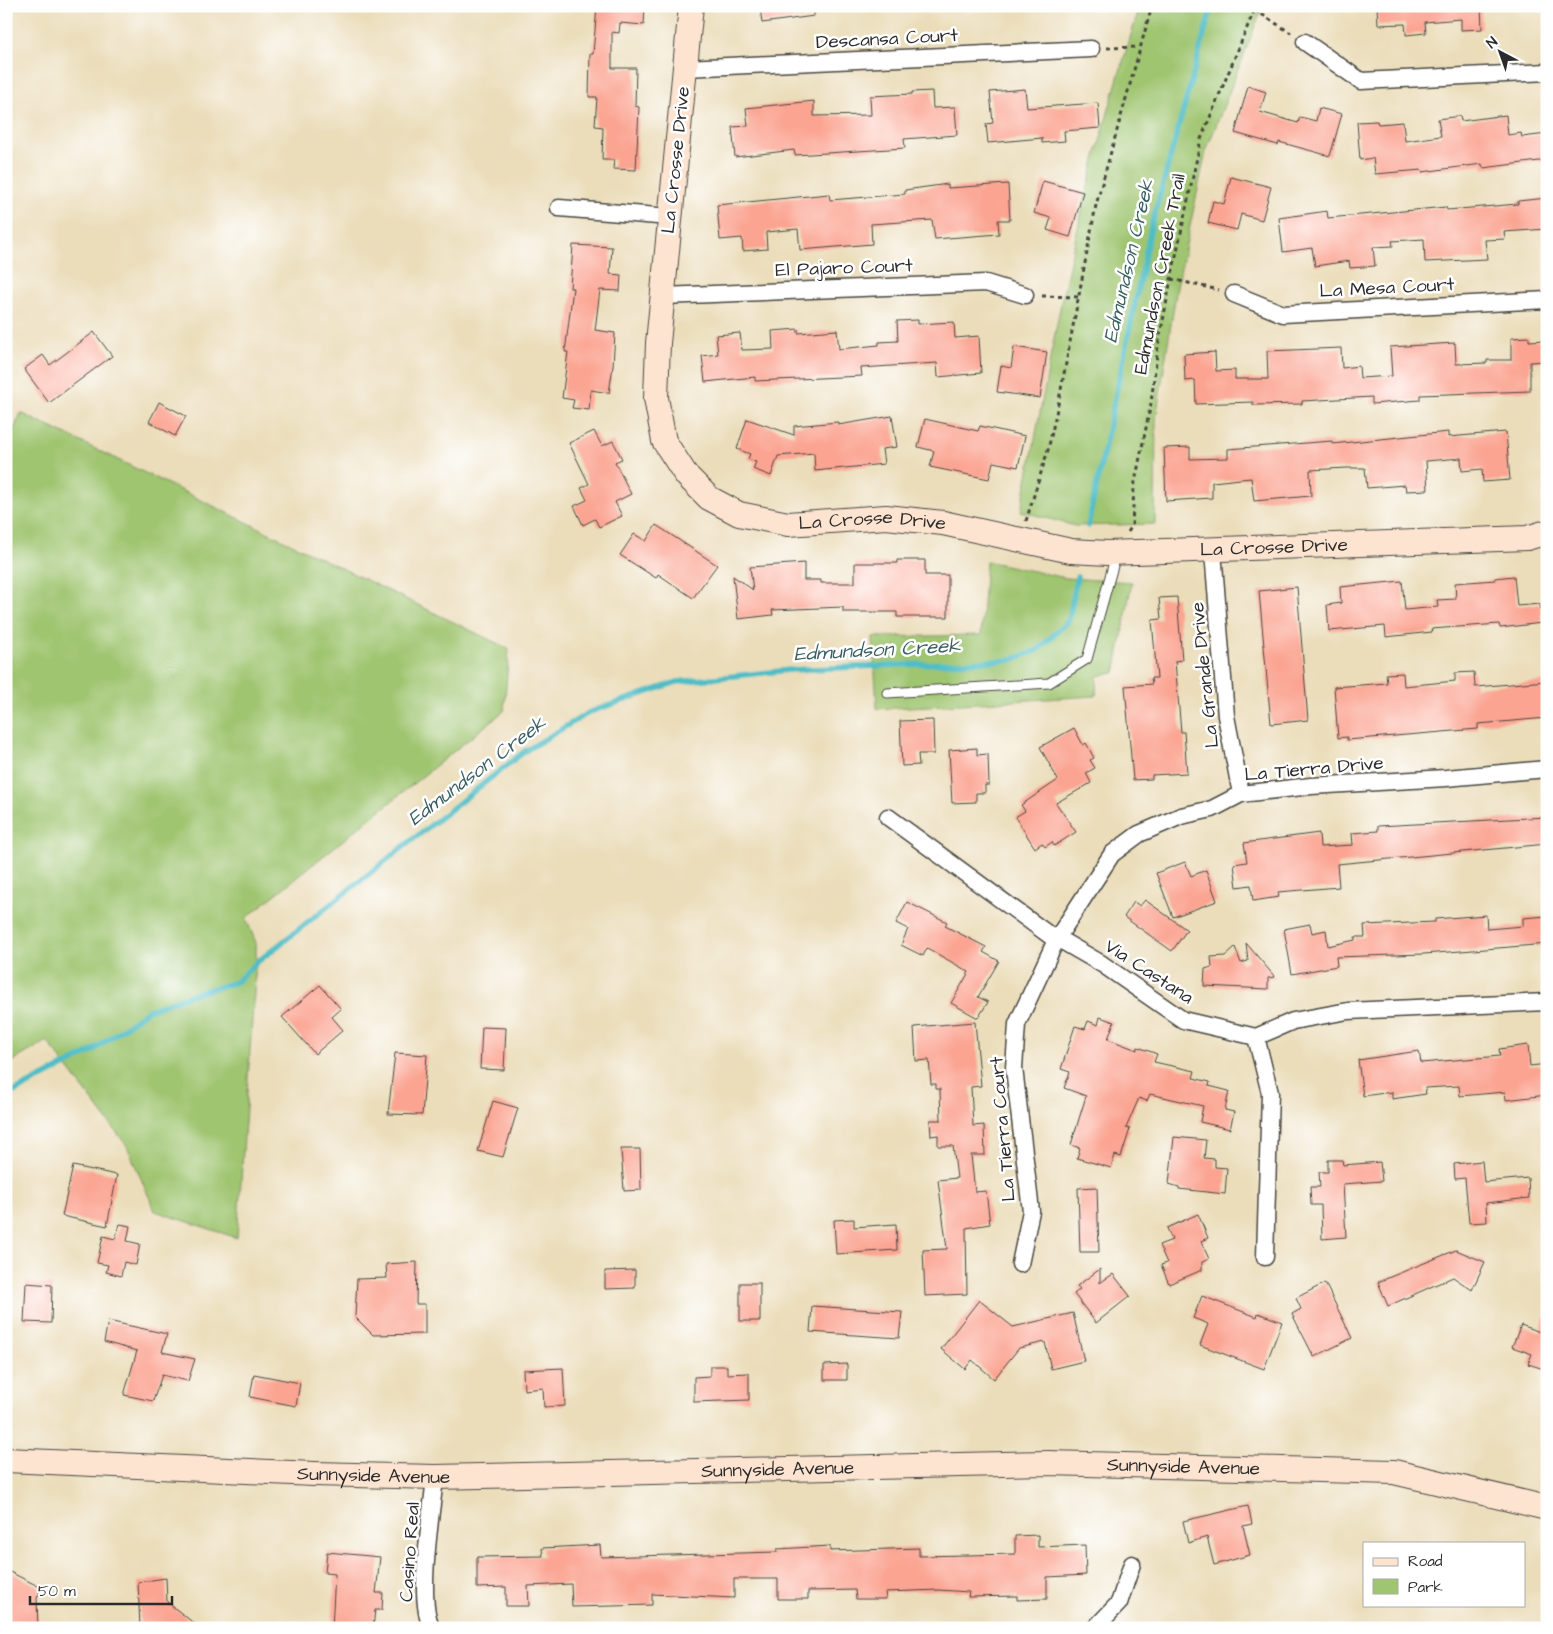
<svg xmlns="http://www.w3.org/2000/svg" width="1553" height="1634" font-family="'Architects Daughter',sans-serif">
<rect width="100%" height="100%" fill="#fff"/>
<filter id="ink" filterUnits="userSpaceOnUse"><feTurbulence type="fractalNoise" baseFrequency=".02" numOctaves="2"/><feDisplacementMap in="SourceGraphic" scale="10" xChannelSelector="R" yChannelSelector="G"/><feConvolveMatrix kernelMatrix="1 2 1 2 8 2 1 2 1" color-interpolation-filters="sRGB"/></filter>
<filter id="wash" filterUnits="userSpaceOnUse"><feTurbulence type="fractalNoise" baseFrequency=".0096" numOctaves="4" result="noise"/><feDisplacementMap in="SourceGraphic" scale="20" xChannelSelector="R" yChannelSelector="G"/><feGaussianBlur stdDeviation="1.12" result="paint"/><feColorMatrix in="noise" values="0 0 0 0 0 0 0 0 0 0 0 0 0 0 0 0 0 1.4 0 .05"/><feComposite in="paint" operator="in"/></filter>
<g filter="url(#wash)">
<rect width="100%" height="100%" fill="#ebddba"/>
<!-- green -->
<g fill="#9fc570" stroke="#65784e">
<path d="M1140 6H1263L1206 151 1177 287 1156 418 1155 524 1075 526 1021 511C1035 442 1047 372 1061 303 1082 203 1109 103 1140 6Z"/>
<path d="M21 413 509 649 504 711 246 918 256 943V963L237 1238 155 1211 127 1146 47 1041 6 1065V447Z"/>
<path d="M986 561 1066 578 1132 582 1115 673 1097 676 1096 696 877 709 873 637 981 635Z"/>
</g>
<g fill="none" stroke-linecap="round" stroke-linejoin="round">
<!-- stream -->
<g stroke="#4fbdc6" stroke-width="5.5">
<path d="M1088 526 1151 227 1212 6"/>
<path d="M6 1096 91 1052 148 1010 193 994 236 982 256 963 525 751 590 712 677 682 789 670 1011 660 1038 650 1069 620 1077 577"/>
</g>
</g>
<g id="blocks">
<!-- building -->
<g fill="#fba492">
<path d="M597 6H645L644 25 620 23 619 33 612 32V68H636L635 106 639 107 636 170 613 169 614 160H602L603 127 595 126 597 97H589L590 54H593Z"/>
<path d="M760 6H814V16L762 23Z"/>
<path d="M1377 6H1481L1482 29 1461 30V19L1425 22 1426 33 1406 35 1405 24 1378 25Z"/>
<path d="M1248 86 1266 92 1260 112 1298 123 1300 117 1316 121 1319 108 1342 114 1330 156 1279 142 1278 145 1235 133Z"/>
<path d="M1025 89 1027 108 1098 103 1100 128 1064 131 1065 141 1042 143V138L988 143 986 124 993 123 990 92Z"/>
<path d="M932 91 933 108 955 107 957 135 904 139 905 148 795 155 794 150 735 157 732 127 748 126 746 108 814 101V116L871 115 870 96 912 94V92Z"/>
<path d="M1506 115 1508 135 1521 133 1522 137 1547 134V160L1483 168 1482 164 1422 172V170L1375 174 1373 158 1360 160 1357 122 1377 121 1378 124 1403 122 1405 141 1441 136 1438 119 1460 116 1461 121Z"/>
<path d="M1231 177 1271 187 1262 220 1241 214 1237 230 1208 223 1213 201 1224 204Z"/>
<path d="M1043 181 1083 192 1070 237 1047 230 1051 218 1034 213Z"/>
<path d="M948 184V188L1008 184 1010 220H998L999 234 935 239 932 220 871 224 872 244 800 250 798 229 766 232 767 249 743 251 742 238 720 240 717 205 829 194 830 200 905 194V190Z"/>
<path d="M1547 198V229L1504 232 1505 239 1485 240 1487 259 1425 262 1424 239 1392 241 1393 246 1373 247 1375 266 1350 268 1349 261 1315 266 1312 248 1283 252 1279 218 1327 211 1328 218 1446 207 1447 210 1518 204V201Z"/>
<path d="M573 245 612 247 610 274 621 275 620 291 600 290 595 330 615 333 613 366 609 393 591 390 589 410 572 408 574 400 562 398 568 352H565L573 288H570Z"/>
<path d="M918 320V324L954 322 955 338 979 336 981 373 938 377 937 363 861 368 862 376 755 381V377L705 382 702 356 718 354 716 335 740 333 742 350 773 349 772 331 798 329V333L837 330 839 349 879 345V342L898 341 897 321Z"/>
<path d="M94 332 112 356 49 403 24 369 43 355 50 365Z"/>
<path d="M1529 337V341L1547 340V361L1530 362V391L1420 395V400L1372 404V397L1302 401V404L1253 405V402L1196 404 1195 380 1185 381 1184 354 1215 352 1216 371 1235 370V379H1268L1267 351 1341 348 1342 368 1359 366 1360 378 1392 376 1390 347 1455 343 1456 364 1487 363V360H1511V338Z"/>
<path d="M1014 347 1047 352 1040 398 997 392 1001 366 1011 368Z"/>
<path d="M159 402 186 416 175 436 149 422Z"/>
<path d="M892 416 897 447 882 449 884 464 815 471 814 453 778 456 771 476 753 469 756 462 748 459 750 454 737 449 747 419 794 435V426L838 422V425Z"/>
<path d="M925 419 978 431 980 426 1025 436 1018 467 993 462 989 479 930 467 934 451 918 447Z"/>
<path d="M594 431 602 446 613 441 622 459 615 462 631 494 615 502 622 516 599 527 595 519 583 525 574 506 587 500 581 488 589 484 569 443Z"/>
<path d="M1448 432V437L1506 432 1510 480 1483 482 1482 469 1462 471 1461 458 1426 461 1428 490 1406 491 1405 485 1367 488 1365 468H1347L1310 470 1311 496 1254 501 1251 478 1212 482V498L1166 501 1164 448 1190 447V459L1228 458V449L1332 441V444Z"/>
<path d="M656 525 717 565 693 598 658 574 656 578 620 555 634 534 646 541Z"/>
<path d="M897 560H925V575H948V617H897V612H843V607L772 610 773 615 738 619 733 576 753 590 750 567 804 563V580H821V583H855V563H897Z"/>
<path d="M1514 576 1517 606 1540 604 1542 623 1500 628 1499 624 1431 629 1432 632 1386 637 1385 626 1329 631 1327 605 1341 603 1340 587 1402 581 1405 610 1438 607 1437 600 1456 599 1455 583 1495 580V578Z"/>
<path d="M1297 587 1308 720 1271 724 1259 591Z"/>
<path d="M1177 597 1182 660 1175 661 1181 732H1184L1187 773 1152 775V779L1133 780 1125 686 1152 684 1151 678H1157L1152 620 1161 619 1159 598Z"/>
<path d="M1474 672 1475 687 1546 681 1547 718 1478 724V729L1347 740V737L1338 738 1334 687 1387 683 1386 674 1403 673 1404 686 1455 681V673Z"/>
<path d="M933 720 934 754H918L919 765 902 766 900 721Z"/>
<path d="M1074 728 1083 745 1086 743 1094 758 1090 760 1095 768 1086 773 1091 783 1056 803 1076 832 1054 846 1052 842 1045 847 1042 843 1035 848 1015 817 1025 811 1021 805 1058 780 1040 747Z"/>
<path d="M977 748V755L988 754 989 785H985V793H976V802L952 803 949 750Z"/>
<path d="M1547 817V844L1337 864 1339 887 1278 892 1279 897 1253 901 1251 885 1237 887 1234 864 1247 862 1244 843 1319 833 1320 847 1353 845 1352 833 1378 831V826Z"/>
<path d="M1185 862 1191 876 1206 870 1217 901 1173 917 1156 873Z"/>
<path d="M1145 900 1187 930 1172 951 1124 917 1134 902 1140 906Z"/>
<path d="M907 902 947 922 945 926 986 947 983 952 999 961 978 997 988 1002 978 1018 951 1003 969 972 927 948 923 956 901 945 908 929 896 923Z"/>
<path d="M1486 915 1487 929 1523 926V918L1547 916V944L1424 954 1336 957 1337 966 1292 974 1284 929 1310 924 1312 933 1326 930 1328 946 1355 940V937H1365L1364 925 1435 922V919Z"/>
<path d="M1246 943 1275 977 1268 978V989L1204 986 1205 969 1212 967 1211 957 1225 956 1235 947 1241 963 1248 961Z"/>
<path d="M320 985 341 1009 332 1017 343 1030 315 1054 282 1017Z"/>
<path d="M1100 1017 1114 1022 1108 1039 1137 1050 1138 1047 1157 1054 1154 1062 1195 1071 1193 1078 1210 1082 1209 1086 1229 1091 1225 1110 1234 1112 1230 1129 1200 1122 1203 1106 1150 1094 1147 1101 1139 1098 1126 1128 1130 1129 1121 1157 1115 1155 1111 1168 1077 1158 1080 1148 1071 1145 1086 1096 1064 1088 1070 1072 1061 1069 1075 1026 1085 1029 1088 1021 1098 1025Z"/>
<path d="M975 1022 981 1086 971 1087 973 1126 984 1125 985 1155H971L975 1192 986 1191 990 1224 966 1228 967 1294 925 1296 923 1250 947 1249 938 1180 957 1178 953 1146H938V1135L931 1136 930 1120H941L940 1089H936V1084H931L929 1060 916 1061 914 1027Z"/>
<path d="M482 1027 506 1028 504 1070 480 1069Z"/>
<path d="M1528 1045 1530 1066 1547 1064V1095L1506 1100 1505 1092 1460 1096 1459 1086 1425 1088 1426 1094 1392 1099V1092L1363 1096 1358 1060 1419 1051 1421 1063 1500 1056 1499 1049Z"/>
<path d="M395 1053 427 1055 422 1115 388 1114Z"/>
<path d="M493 1101 518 1108 503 1157 478 1151Z"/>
<path d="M1174 1137 1206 1140 1204 1158 1215 1159V1167L1227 1168 1225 1194 1179 1189V1187L1169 1184Z"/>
<path d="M621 1149H640L641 1190 624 1191Z"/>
<path d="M1328 1160H1342L1343 1165 1380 1162 1382 1181 1343 1184 1346 1237 1322 1239 1321 1205H1311L1310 1187H1320L1319 1172H1328Z"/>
<path d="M1482 1161 1484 1182 1528 1178 1529 1198 1486 1203 1487 1222 1469 1223 1465 1178 1455 1179 1454 1164Z"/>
<path d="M73 1166 117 1175 107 1226 62 1216Z"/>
<path d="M1097 1187 1099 1252H1080L1078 1188Z"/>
<path d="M1198 1214 1208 1238 1201 1241 1209 1259 1202 1262V1270L1169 1284 1161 1265 1167 1263 1159 1245 1172 1240 1167 1228Z"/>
<path d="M854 1219V1227L896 1224 897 1250 836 1254 834 1220Z"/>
<path d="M120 1224 130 1226 127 1241 140 1244 136 1265 124 1262 121 1276 106 1272 108 1265 97 1263 103 1236 115 1239Z"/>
<path d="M1456 1250 1485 1262 1472 1290 1453 1277 1388 1306 1378 1282Z"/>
<path d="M417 1262 416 1304H425V1334L373 1335 355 1317 357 1279 387 1278 386 1264Z"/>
<path d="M1100 1269V1283L1113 1274 1130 1296 1096 1323 1074 1294 1080 1289 1077 1286Z"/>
<path d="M635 1270V1288L605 1289V1271Z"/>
<path d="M26 1283 52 1285 51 1323 24 1322Z"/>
<rect x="740" y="1283" width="20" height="38"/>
<path d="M1325 1283 1352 1338 1314 1357 1292 1314 1301 1309 1296 1298Z"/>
<path d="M1202 1296 1257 1317 1258 1313 1282 1322 1264 1369 1200 1345 1208 1324 1193 1318Z"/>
<path d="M979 1300 1013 1327 1073 1313 1084 1361 1051 1369 1045 1342 1019 1348 994 1379 972 1360 965 1369 941 1349Z"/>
<path d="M812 1306 902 1312 899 1338 810 1332Z"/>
<path d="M1545 1318H1547V1370L1528 1364 1532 1354 1512 1347 1521 1325 1540 1332Z"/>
<path d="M108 1321 167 1334 162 1352 195 1359 188 1381 162 1375 153 1401 124 1395 137 1351 104 1342Z"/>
<path d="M847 1364V1380H824V1365Z"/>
<path d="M710 1366H727V1374L749 1373V1400L694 1402V1377L710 1376Z"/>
<path d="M563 1368 565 1406 544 1407 543 1388 524 1390 523 1370Z"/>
<path d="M254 1374 300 1383 296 1406 250 1397Z"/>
<path d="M1248 1506 1252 1524 1243 1526 1250 1555 1214 1565 1207 1537 1188 1543 1183 1521Z"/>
<path d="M1038 1535V1547L1085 1545 1086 1575 1047 1577V1599L1017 1600V1596L968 1597 969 1592 939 1590 885 1592 886 1599H856L855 1590 808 1591V1599H778V1579H734V1598L652 1594V1605L572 1607 571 1584 528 1586 529 1606H506V1587L477 1588V1557L543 1556 542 1548 600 1545 601 1557 777 1552V1549L830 1546V1551L919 1548V1556L1015 1554V1536Z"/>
<path d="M327 1552 380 1557 376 1593H383L382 1610H375L373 1628H332L335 1574 325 1573Z"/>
<path d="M6 1570 42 1588 37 1598 38 1628H6Z"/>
<path d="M166 1578 167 1602 200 1628H140L138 1582Z"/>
</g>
</g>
</g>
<g filter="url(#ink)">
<use href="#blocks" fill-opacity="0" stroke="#484640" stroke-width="1"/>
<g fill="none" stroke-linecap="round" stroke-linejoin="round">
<defs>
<path id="lane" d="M887 693 1049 683 1087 659 1116 555"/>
<g id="street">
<path d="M1305 42 1361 81 1547 72"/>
<path d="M685 68 1091 49"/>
<path d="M559 208 670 217"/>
<path d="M1234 294 1283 314 1547 300"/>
<path d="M663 296 986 283 1025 295"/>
<path d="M1213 551 1226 716 1241 794"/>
<path d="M888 817 1056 940 1057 938 1102 964 1183 1020 1256 1037 1293 1021 1348 1011 1547 1002"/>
<path d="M1056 940 1112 854 1139 834 1181 816 1212 809 1241 794 1311 786 1446 778 1547 769"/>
<path d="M1256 1037 1270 1093 1265 1257"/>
<path d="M1020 1264 1031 1211 1014 1068 1017 1024 1057 938"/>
<path d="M432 1628C416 1600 432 1512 435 1477"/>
<path d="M1095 1628 1119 1603 1132 1564"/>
</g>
<g id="secondary">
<path id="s1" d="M691 6 658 343 656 398 664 441 686 475 709 498 739 514 788 524 886 517 943 523 1071 551 1108 553 1527 538 1547 532"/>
<path id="s2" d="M6 1460 314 1474 435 1477 1048 1463 1394 1472 1547 1508"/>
</g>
</defs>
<!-- lane casing -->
<use href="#lane" stroke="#484640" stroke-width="11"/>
<!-- street casing -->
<use href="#street" stroke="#484640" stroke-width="19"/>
<!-- secondary casing -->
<use href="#secondary" stroke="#484640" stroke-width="26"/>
<!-- path -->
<g stroke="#484640" stroke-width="3" stroke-dasharray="4 4" stroke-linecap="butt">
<path d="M1255 10 1291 33"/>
<path d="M1107 48 1139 47"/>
<path d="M1171 279 1219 290"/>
<path d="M1042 296 1079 297"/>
<path d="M1026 521 1048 450 1059 400 1096 205 1152 6"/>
<path d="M1128 532 1132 526 1134 487 1151 403 1158 346 1171 279 1201 139 1256 6"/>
</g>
<!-- lane -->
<use href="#lane" stroke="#fff" stroke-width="9"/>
<!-- street -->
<use href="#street" stroke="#fff" stroke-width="16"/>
<!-- secondary -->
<use href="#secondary" stroke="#fde4d1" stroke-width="24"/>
</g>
</g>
<g text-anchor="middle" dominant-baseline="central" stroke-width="5" stroke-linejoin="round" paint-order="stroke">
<!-- street labels -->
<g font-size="19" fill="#2b2b2b" stroke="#fff">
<text transform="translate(887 39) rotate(-3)">Descansa Court</text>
<text transform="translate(676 160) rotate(-84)">La Crosse Drive</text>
<text transform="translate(844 268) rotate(-2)">El Pajaro Court</text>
<text transform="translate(1160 274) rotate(-79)">Edmundson Creek Trail</text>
<text transform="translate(1387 288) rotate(-3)">La Mesa Court</text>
<text stroke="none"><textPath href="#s1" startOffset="679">La Crosse Drive</textPath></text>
<text stroke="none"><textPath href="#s1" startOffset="1084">La Crosse Drive</textPath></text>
<text transform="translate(1205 675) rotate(-96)">La Grande Drive</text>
<text transform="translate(1314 769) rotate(-5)">La Tierra Drive</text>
<text transform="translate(1149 972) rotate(33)">Via Castana</text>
<text transform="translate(1003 1129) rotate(-95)">La Tierra Court</text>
<text stroke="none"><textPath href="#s2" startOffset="1178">Sunnyside Avenue</textPath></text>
<text stroke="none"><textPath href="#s2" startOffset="772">Sunnyside Avenue</textPath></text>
<text stroke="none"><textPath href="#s2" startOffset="368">Sunnyside Avenue</textPath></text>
<text transform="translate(410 1552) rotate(-86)">Casino Real</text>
</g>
<!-- water labels -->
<g font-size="20" font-style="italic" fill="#385e61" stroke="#fff">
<text transform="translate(1129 261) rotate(-77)">Edmundson Creek</text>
<text transform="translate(877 650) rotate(-3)">Edmundson Creek</text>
<text transform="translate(477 771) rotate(-37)">Edmundson Creek</text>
</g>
</g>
<!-- margin -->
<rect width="1553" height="1634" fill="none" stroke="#fff" stroke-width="25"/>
<!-- legend -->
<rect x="1363" y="1542" width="162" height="65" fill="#ffffff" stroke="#aaaaaa"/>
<rect x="1373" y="1558" width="25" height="8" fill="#fde4d1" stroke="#aaaaaa"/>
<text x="1408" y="1566" font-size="15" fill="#2b2b2b">Road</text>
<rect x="1373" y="1579" width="25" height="15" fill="#9fc570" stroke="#aaaaaa"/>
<text x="1408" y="1592" font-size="15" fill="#2b2b2b">Park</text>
<!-- north arrow -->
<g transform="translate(1500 52) rotate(319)" stroke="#ffffff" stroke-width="4" paint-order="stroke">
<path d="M0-4L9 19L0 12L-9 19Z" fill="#2b2b2b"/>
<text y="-8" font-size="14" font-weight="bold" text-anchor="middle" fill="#2b2b2b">N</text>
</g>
<!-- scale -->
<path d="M30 1596v8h142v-8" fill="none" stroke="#2b2b2b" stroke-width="2.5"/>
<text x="38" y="1596" font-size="15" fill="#2b2b2b" stroke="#ffffff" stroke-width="4" paint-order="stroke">50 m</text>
</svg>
